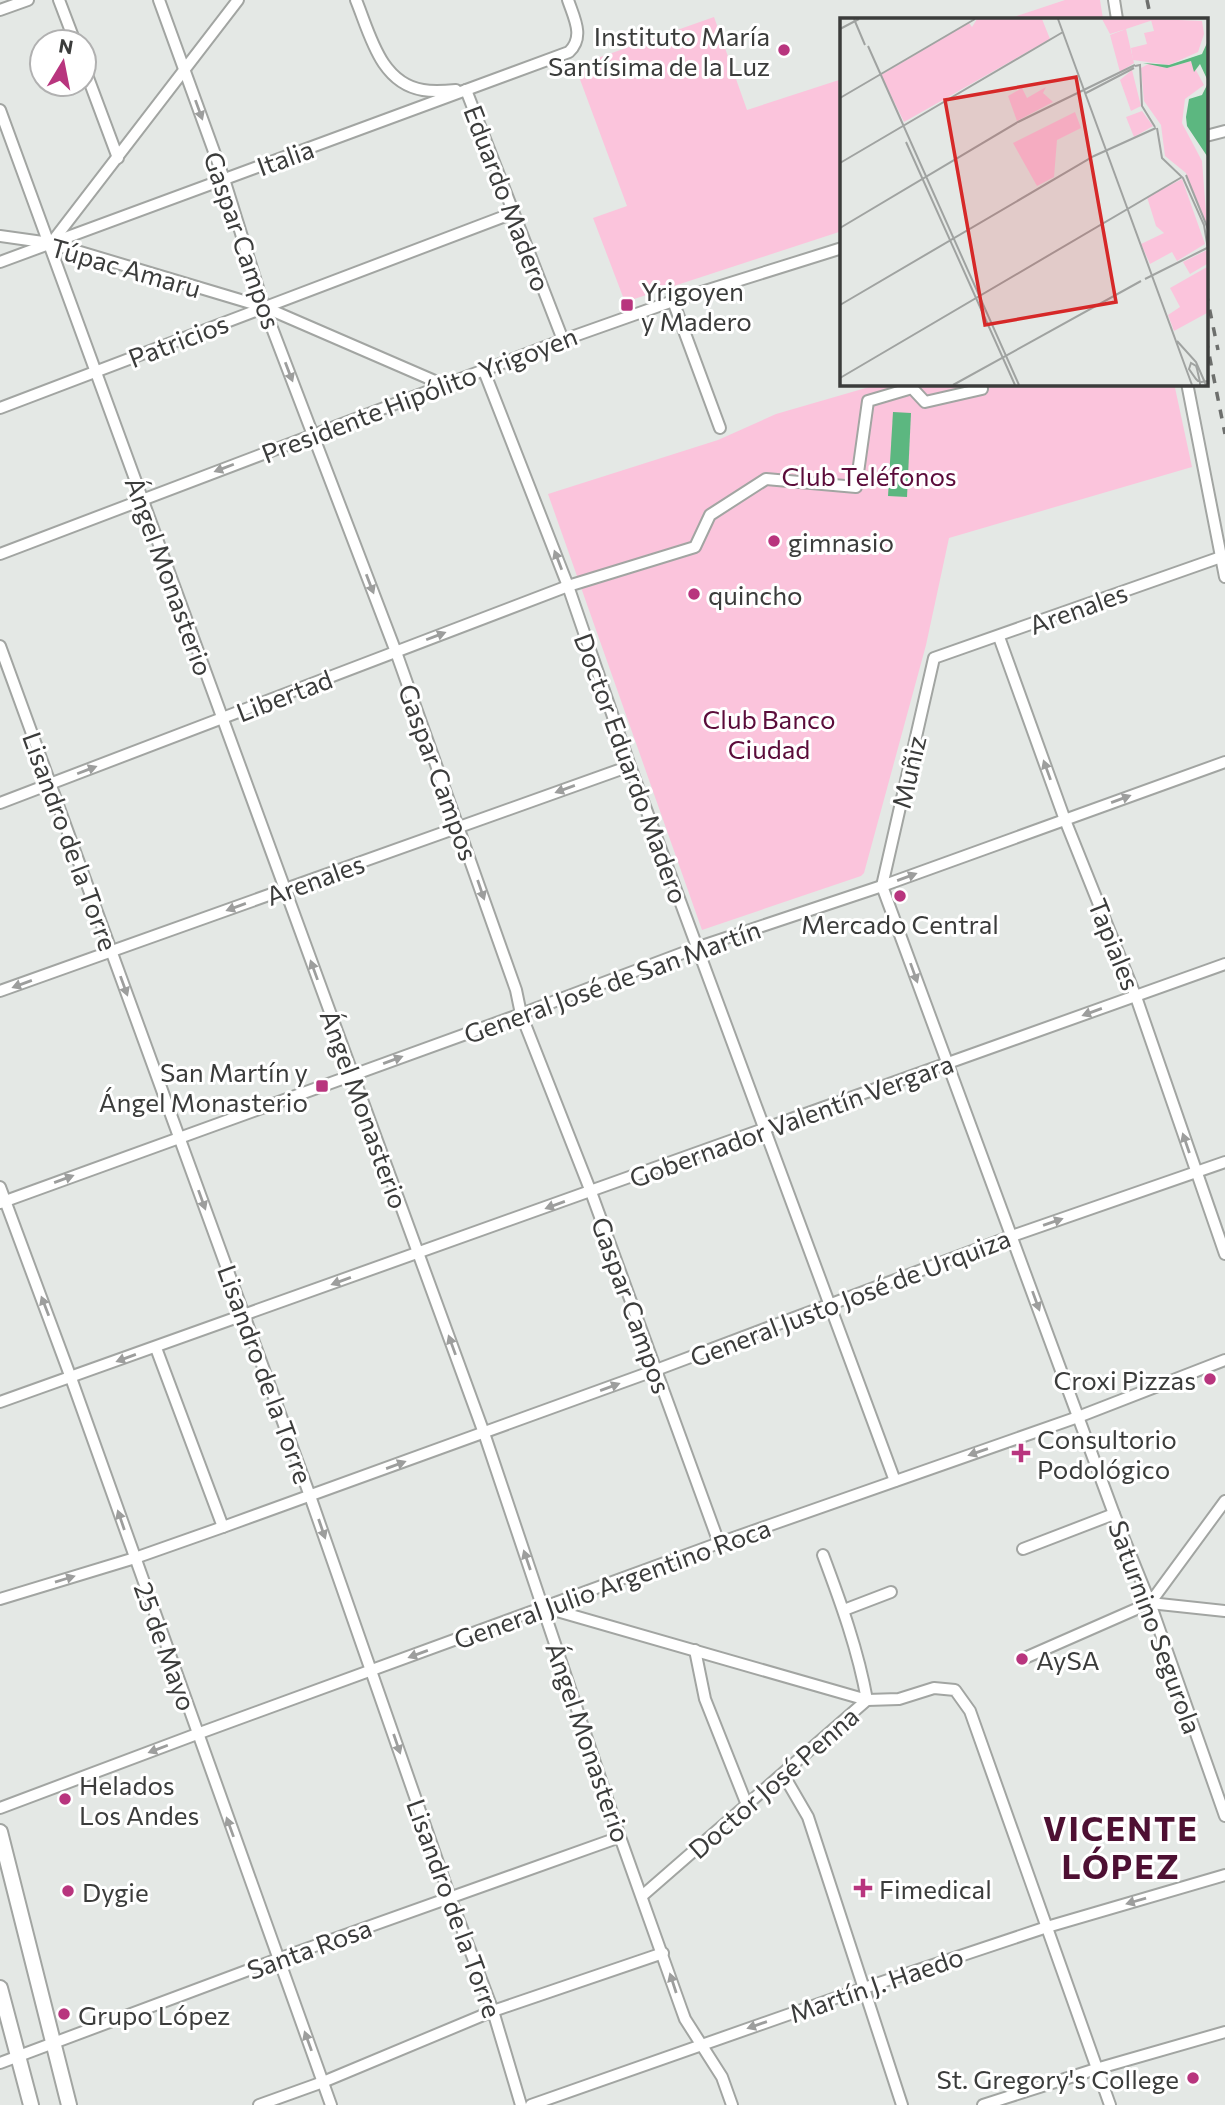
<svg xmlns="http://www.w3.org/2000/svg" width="1225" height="2105" font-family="Commissioner,sans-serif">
<rect width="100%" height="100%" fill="#e4e8e5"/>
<!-- green -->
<g fill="#fbc4dc">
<path d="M1065 0H1100L1103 19H1008Z"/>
<path d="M714 17 747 110 842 79V231L625 302 593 218 627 206 575 66Z"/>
<path d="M883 383H1174L1192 467 949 538 926 645 864 873 861 876 702 930 548 494 718 440 776 414Z"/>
</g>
<!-- water -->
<path fill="#5cb780" d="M893 412 911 413 907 497 888 496Z"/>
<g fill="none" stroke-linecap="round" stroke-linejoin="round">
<defs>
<g id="minor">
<path d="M59 0 75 42"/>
<path d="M159 0 224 179 264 307 396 652 516 990 521 1014 591 1192 719 1543"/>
<path d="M356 0C370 34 380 83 423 90 434 92 445 91 456 90"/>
<path d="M1114 0 1117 19"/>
<path d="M0 10 28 0"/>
<path d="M84 67 118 158"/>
<path d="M466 90 563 340"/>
<path d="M0 110 484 1433 620 1837 681 2008 685 2019 722 2077 732 2105"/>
<path d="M1206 136 1225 131"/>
<path d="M0 236 50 243 264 307 444 385"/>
<path d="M52 242 238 0"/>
<path d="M0 262 569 52C585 37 574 18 568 0"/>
<path d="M673 301 720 428"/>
<path d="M484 371 568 586 630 766 895 1481"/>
<path d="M1187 383 1225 577"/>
<path d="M0 408 513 213"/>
<path d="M0 554 563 340 673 301 842 248"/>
<path d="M1221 557 934 658 882 886 1114 1514 1150 1603 1225 1816"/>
<path d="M999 637 1065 820 1136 997 1225 1254"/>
<path d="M0 646 310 1496 450 1897 493 2011 521 2105"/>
<path d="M0 803 568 586 695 547 710 515 766 479 856 487 868 401 912 388 925 402 982 389"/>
<path d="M0 991 630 766"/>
<path d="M0 1187 71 1378 331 2105"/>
<path d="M0 1203 521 1014 696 948 882 886 1225 762"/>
<path d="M156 1348 223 1527"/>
<path d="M0 1402 1225 964"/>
<path d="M1023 1549 1114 1514"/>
<path d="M823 1555C841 1603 858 1650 867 1700"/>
<path d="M0 1599 135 1558 223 1527 656 1370 1012 1236 1225 1162"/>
<path d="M1150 1603 1225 1501"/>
<path d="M543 1607 867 1700 899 1699 934 1688 955 1690 970 1711 1110 2105"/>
<path d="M844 1610 891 1592"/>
<path d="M695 1650 705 1699 747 1805"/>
<path d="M1027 1657 1150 1603 1225 1611"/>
<path d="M783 1774 808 1817 902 2105"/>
<path d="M0 1808 197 1734 719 1543 1078 1417 1225 1360"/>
<path d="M642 1896 867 1700"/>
<path d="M0 2063 278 1959 620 1837"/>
<path d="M259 2105 323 2082 493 2011 663 1953"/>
<path d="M531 2105 864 1988 1047 1927 1225 1875"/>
<path d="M983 2105 1096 2069 1225 2032"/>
</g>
<g id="major">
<path d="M0 1832 69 2105"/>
<path d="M0 1988 31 2105"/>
</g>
</defs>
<!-- minor casing -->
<use href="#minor" stroke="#a2a5a2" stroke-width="14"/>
<!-- major casing -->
<use href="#major" stroke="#a2a5a2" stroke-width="18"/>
<!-- minor -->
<use href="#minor" stroke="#fff" stroke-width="10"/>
<!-- major -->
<use href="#major" stroke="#fff" stroke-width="14"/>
<!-- rail -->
<g stroke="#6d6f6d" stroke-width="3.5" stroke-dasharray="9 9" stroke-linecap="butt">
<path d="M1147 0 1151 19"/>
<path d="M1206 292 1218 350"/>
<path d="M1206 339 1225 434"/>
</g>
</g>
<!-- one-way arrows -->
<defs><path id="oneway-solid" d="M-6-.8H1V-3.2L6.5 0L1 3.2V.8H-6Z" transform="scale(1.75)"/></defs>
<g fill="#9d9e9d">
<use href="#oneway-solid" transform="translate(199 110) rotate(70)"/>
<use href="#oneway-solid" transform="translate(289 372) rotate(69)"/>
<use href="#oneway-solid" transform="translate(224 468) rotate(159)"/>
<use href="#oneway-solid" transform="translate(558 560) rotate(-111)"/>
<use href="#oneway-solid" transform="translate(370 584) rotate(69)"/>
<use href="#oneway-solid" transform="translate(436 636) rotate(-21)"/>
<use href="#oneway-solid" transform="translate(87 770) rotate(-21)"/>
<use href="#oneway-solid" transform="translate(1047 770) rotate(-110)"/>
<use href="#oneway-solid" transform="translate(565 789) rotate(160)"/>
<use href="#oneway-solid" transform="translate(1121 799) rotate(-20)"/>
<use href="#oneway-solid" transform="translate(907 877) rotate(-20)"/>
<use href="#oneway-solid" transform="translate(481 890) rotate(71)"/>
<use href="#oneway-solid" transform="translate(236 907) rotate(160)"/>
<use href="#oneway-solid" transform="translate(314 970) rotate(-110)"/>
<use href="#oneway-solid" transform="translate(914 973) rotate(70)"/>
<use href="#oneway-solid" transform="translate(22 984) rotate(160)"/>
<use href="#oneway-solid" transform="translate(124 986) rotate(70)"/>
<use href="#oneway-solid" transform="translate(1092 1012) rotate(160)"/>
<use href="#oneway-solid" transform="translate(393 1060) rotate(-20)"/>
<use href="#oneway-solid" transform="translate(1186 1143) rotate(-109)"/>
<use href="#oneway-solid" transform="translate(64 1179) rotate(-20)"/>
<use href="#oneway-solid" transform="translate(202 1200) rotate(70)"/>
<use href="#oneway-solid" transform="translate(555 1205) rotate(160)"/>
<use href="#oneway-solid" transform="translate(1053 1222) rotate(-19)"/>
<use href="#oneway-solid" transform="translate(341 1281) rotate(160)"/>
<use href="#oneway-solid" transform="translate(1036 1301) rotate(70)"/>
<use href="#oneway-solid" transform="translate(45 1306) rotate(-111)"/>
<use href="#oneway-solid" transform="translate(452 1345) rotate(-110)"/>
<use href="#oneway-solid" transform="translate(126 1358) rotate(160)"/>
<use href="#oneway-solid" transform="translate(610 1387) rotate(-20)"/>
<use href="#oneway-solid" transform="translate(978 1452) rotate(161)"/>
<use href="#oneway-solid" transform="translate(396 1465) rotate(-20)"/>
<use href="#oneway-solid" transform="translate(121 1520) rotate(-109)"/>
<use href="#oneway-solid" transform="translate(322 1529) rotate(71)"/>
<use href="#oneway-solid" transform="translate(527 1560) rotate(-109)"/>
<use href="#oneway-solid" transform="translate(65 1579) rotate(-17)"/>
<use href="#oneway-solid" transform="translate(418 1654) rotate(160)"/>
<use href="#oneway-solid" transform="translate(397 1744) rotate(71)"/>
<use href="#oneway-solid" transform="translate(158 1749) rotate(159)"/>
<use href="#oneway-solid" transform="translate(230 1827) rotate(-110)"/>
<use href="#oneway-solid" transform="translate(1136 1901) rotate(164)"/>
<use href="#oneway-solid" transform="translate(673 1983) rotate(-108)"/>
<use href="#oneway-solid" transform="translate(757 2025) rotate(161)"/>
<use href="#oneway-solid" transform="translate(308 2041) rotate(-110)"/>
</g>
<!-- markers -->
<g fill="#b8357e" stroke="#fff" stroke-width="2.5">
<circle cx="784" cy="50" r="7"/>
<rect x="620" y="298" width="14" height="14" rx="3.5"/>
<circle cx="774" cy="541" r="7"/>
<circle cx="694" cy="594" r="7"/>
<circle cx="900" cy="896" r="7"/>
<rect x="315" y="1079" width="14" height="14" rx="3.5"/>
<circle cx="1210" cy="1379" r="7"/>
<path d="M1017.5 1442.5h7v7h7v7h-7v7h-7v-7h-7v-7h7z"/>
<circle cx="1022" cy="1659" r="7"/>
<circle cx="65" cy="1799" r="7"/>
<path d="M859.5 1877.5h7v7h7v7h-7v7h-7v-7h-7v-7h7z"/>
<circle cx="68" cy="1891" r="7"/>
<circle cx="64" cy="2014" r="7"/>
<circle cx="1193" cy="2078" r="7"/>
</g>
<g text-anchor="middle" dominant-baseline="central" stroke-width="6" stroke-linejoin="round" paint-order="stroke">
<!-- poi labels -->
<g font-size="26" fill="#3b3c3b" stroke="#fff" text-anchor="start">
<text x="770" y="35" text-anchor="end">Instituto María<tspan x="770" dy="30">Santísima de la Luz</tspan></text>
<text x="641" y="290">Yrigoyen<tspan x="641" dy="30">y Madero</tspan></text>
<text x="788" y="541">gimnasio</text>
<text x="708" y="594">quincho</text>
<text x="900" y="923" text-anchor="middle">Mercado Central</text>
<text x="308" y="1071" text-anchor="end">San Martín y<tspan x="308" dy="30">Ángel Monasterio</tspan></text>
<text x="1196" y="1379" text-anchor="end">Croxi Pizzas</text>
<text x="1037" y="1438">Consultorio<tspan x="1037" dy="30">Podológico</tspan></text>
<text x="1036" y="1659">AySA</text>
<text x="79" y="1784">Helados<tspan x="79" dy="30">Los Andes</tspan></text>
<text x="879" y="1888">Fimedical</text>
<text x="82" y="1891">Dygie</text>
<text x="78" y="2014">Grupo López</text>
<text x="1179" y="2078" text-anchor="end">St. Gregory's College</text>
</g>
<!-- street labels -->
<g font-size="26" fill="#3b3c3b" stroke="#fff">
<text transform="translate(285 157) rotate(-20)">Italia</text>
<text transform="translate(508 198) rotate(69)">Eduardo Madero</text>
<text transform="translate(243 240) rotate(71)">Gaspar Campos</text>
<text transform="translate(126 267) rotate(16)">Túpac Amaru</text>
<text transform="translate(178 340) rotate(-21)">Patricios</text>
<text transform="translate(419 394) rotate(-21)">Presidente Hipólito Yrigoyen</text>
<text transform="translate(170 576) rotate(70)">Ángel Monasterio</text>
<text transform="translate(1078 608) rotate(-20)">Arenales</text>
<text transform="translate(284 695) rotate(-21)">Libertad</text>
<text transform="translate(632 768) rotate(70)">Doctor Eduardo Madero</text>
<text transform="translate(439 772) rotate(70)">Gaspar Campos</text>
<text transform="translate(908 772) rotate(-77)">Muñiz</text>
<text transform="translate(71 841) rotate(70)">Lisandro de la Torre</text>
<text transform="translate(315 879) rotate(-20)">Arenales</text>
<text transform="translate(1115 944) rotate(68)">Tapiales</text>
<text transform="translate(612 981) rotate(-20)">General José de San Martín</text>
<text transform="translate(365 1109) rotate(70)">Ángel Monasterio</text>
<text transform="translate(791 1120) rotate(-20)">Gobernador Valentín Vergara</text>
<text transform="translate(850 1297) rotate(-21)">General Justo José de Urquiza</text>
<text transform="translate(632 1305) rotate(70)">Gaspar Campos</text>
<text transform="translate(266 1374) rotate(70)">Lisandro de la Torre</text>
<text transform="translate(612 1583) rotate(-20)">General Julio Argentino Roca</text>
<text transform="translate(1156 1627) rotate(70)">Saturnino Segurola</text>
<text transform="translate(166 1646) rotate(70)">25 de Mayo</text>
<text transform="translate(589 1742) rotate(71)">Ángel Monasterio</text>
<text transform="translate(773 1782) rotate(-41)">Doctor José Penna</text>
<text transform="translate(455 1908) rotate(70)">Lisandro de la Torre</text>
<text transform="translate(309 1948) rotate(-20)">Santa Rosa</text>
<text transform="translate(876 1984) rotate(-19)">Martín J. Haedo</text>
</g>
<!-- park labels -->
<g font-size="26" fill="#5b0c3a" stroke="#fff">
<text x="869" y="475">Club Teléfonos</text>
<text x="769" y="718">Club Banco<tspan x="769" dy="30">Ciudad</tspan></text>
</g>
<!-- district labels -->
<g font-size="33" font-weight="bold" letter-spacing="2" fill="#4e1033" stroke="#fff">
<text x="1121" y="1827">VICENTE<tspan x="1121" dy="38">LÓPEZ</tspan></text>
</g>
</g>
<!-- overview -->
<g transform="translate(840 18)">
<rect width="368" height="368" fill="#e4e8e5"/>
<path d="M316 1 362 3 364 16 358 34 329 47 293 42 291 30 307 26 304 15 314 13 311 2ZM292 52 301 88 291 93 280 62Z" fill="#fbc4dc"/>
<path d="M137 1H202L210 21 64 104 41 57 129 5 132 9ZM262 1H316L286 11 294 45 280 54 270 17 286 11 270 16ZM351 43 364 67 345 81 342 105 362 143 367 208 346 155 325 138 321 107 304 83 301 50 310 45 327 50ZM206 69 203 75 213 84 177 103 168 78 182 70 187 80ZM302 93 313 108 294 119 286 99ZM235 94 241 110 217 122 214 159 197 168 173 125ZM342 161 365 226 337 243 332 234 310 246 301 226 324 215 316 208 307 179ZM367 232V246L350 256 343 244ZM367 249V295L334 313 328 297 340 289 330 270Z" fill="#fbc4dc"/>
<path d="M367 25V61L360 46 354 54 351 43 327 50 303 45 329 47 362 36ZM367 67V138L347 108 346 99 349 81 362 77Z" fill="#5cb780"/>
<path fill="none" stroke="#a0a3a1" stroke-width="2" d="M14 1 25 27M218 1 352 367M0 11 19 1M28 28 179 367M295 48 300 47 302 88 315 109M246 75 294 50M0 80 135 1M317 110 322 140 343 160 364 207 368 231M66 124 175 367M0 145 223 14M346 157 368 211M0 210 178 104 295 47M305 261 367 230M0 287 254 138 316 110M337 323 356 344 366 367M0 360 342 159M113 367 301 263M360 367V364L357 351 356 348 351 345 349 351 356 361 358 363H359L360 364H361L368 363"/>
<path fill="#d62828" fill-opacity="0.15" stroke="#d62828" stroke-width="3.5" d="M236 59 276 284 145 307 105 82Z"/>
<rect width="368" height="368" fill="none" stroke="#3b3c3b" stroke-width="3.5"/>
</g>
<!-- north arrow -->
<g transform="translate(63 63) rotate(10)"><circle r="33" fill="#ffffff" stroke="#b1b1b1" stroke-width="2"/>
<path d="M0-5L12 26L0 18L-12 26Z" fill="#b8357e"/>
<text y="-10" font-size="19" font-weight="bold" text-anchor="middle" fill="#3b3c3b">N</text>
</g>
</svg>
